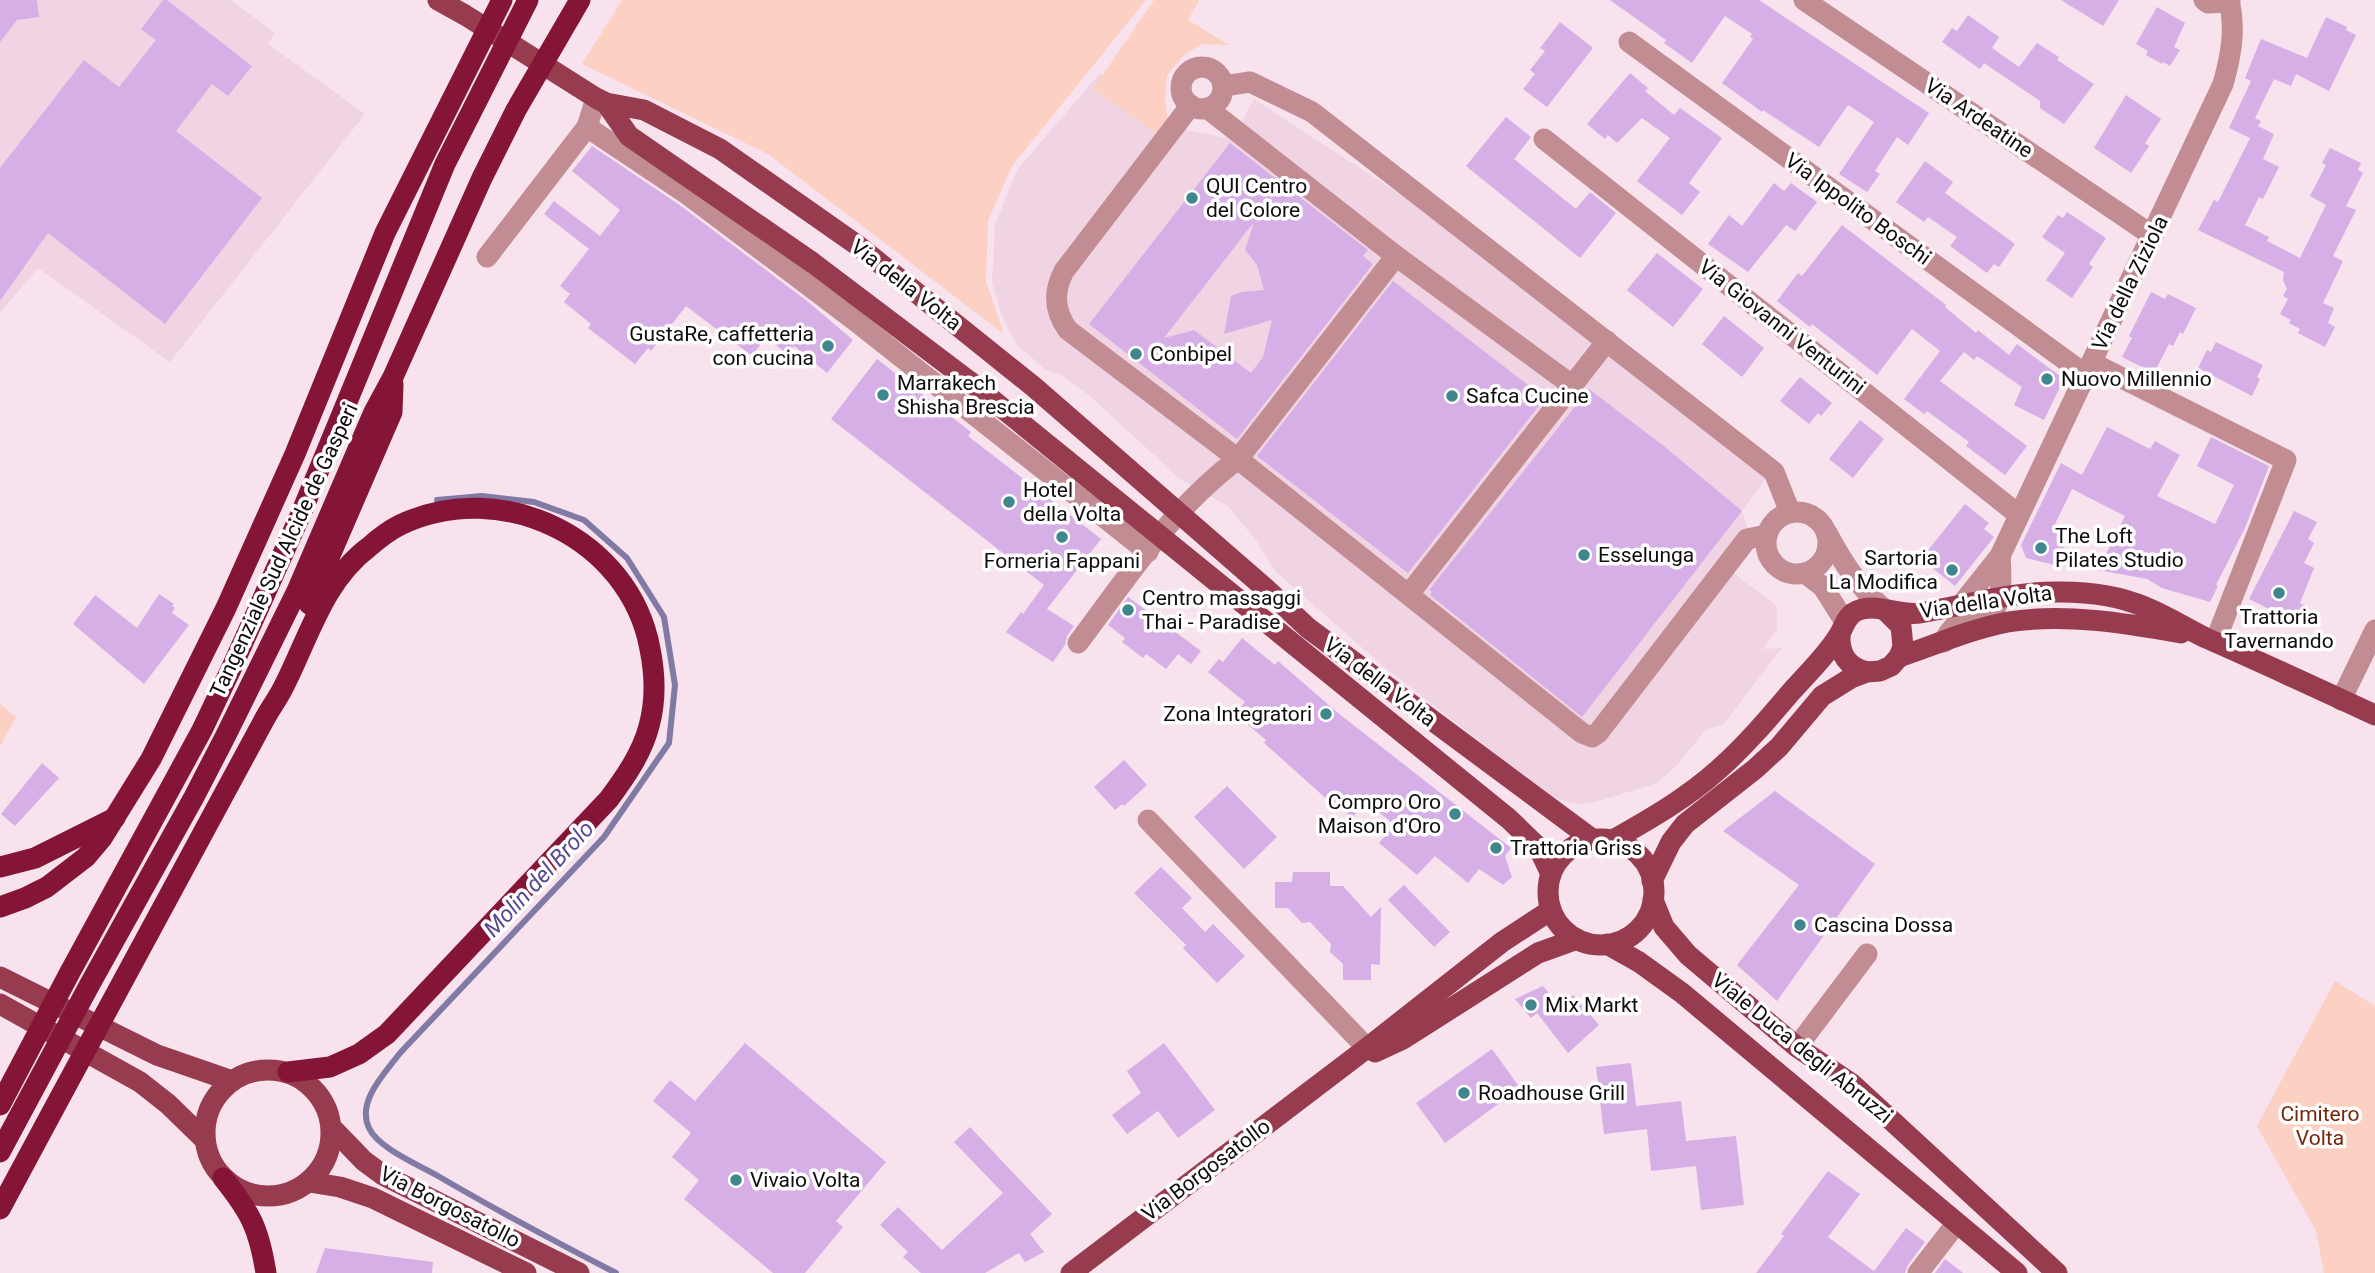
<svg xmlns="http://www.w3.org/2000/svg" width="2375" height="1273" font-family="Roboto,sans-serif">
<rect width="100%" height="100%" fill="#f7e2ed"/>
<!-- built -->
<g fill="#f0d4e4">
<path d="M0 0H231L275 33 268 44 365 114 170 362 38 268 0 313Z"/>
<path d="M1100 73 1166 126 1232 139 1254 99 1406 198 1766 478 1742 511 1753 545 1732 572 1777 606V630L1763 649 1782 648 1723 725 1706 729 1678 764 1657 783 1596 802 1582 804 1566 802 1548 795 1382 665 1276 572 1255 539 1228 506 1180 479 1091 397 1062 375 1045 369 1017 345 1003 318 992 283 995 225 1017 170Z"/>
</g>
<!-- green -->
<g fill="#fcd0c2">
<path d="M622 0H1146L1012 166 988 220 986 282 1004 334 768 154 582 64Z"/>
<path d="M1154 0H1199L1188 20 1229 45 1201 44 1183 56 1167 75 1165 99 1168 121 1156 133 1093 89Z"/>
<path d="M0 704 16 717 0 746Z"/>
<path d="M2335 981 2375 1006V1273H2324L2316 1231 2257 1126Z"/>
</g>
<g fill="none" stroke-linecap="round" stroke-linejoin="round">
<!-- stream -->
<path stroke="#807aa5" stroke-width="6" d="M437 500 482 496 534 502 584 520 627 558 664 617 675 685 669 743 604 837 400 1053C386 1072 356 1101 369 1128 378 1148 419 1165 438 1176 496 1210 556 1242 616 1273"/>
</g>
<!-- building -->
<g fill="#d6afe6" fill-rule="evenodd">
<path d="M0 0H37L39 17 17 20 0 42Z"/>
<path d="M163 0H167L252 66 228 96 212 84 176 131 262 198 165 324 48 233 0 301V168L84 60 119 87 156 40 141 29Z"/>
<path d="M1610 0H1759L1929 113 1908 145 1897 137 1875 171 1880 174 1867 192 1839 174 1874 122 1848 105 1819 147 1763 110 1762 112 1722 83 1753 39 1750 37 1752 34 1725 16 1692 63 1664 43 1666 40Z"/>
<path d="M2061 0H2119L2103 26Z"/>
<path d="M2157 7 2185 23 2174 47 2180 50 2170 66 2163 62 2162 64 2146 55 2148 51 2136 44Z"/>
<path d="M1968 15 1999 37 1992 48 2019 67 2037 43 2059 57 2057 60 2094 84 2064 124 2040 108V101L1984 63 1980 69 1942 42 1952 28 1957 31Z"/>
<path d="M2326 17 2347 27 2346 30 2356 35 2329 91 2296 74 2291 86 2274 79 2255 118 2261 121 2258 126 2274 134 2263 159 2279 167 2263 199 2259 197 2245 225 2269 237 2267 241 2300 258 2326 205 2310 196 2326 165 2322 163 2330 148 2361 163 2358 170 2363 173 2346 206 2356 210 2333 256 2343 261 2323 303 2334 308 2328 323 2335 327 2325 347 2298 333 2300 329 2289 323 2291 320 2280 314 2288 299 2283 296 2287 289 2283 280 2284 272 2198 230 2214 200 2218 202 2250 138 2229 128 2251 81 2245 78 2261 39 2307 58Z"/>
<path d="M1560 22 1593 48 1547 107 1523 89 1535 74 1530 70 1545 51 1540 48Z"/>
<path d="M1630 73 1648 88 1645 91 1674 115 1680 108 1722 138 1689 183 1700 192 1682 215 1637 181 1670 138 1642 118 1617 143 1608 135 1605 139 1587 124Z"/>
<path d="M2126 95 2161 119 2145 143 2149 146 2131 173 2094 148Z"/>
<path d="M1506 117 1531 137 1514 159 1576 209 1590 192 1616 213 1580 258 1466 166Z"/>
<path d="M1230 143 1368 250 1363 256 1373 264 1237 439 1089 324ZM1254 222 1245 250 1257 265 1264 290 1241 292 1231 296 1224 334 1272 320 1263 357 1251 373 1194 330 1164 338Z"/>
<path d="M592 146 681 206 807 301 853 340 827 373 794 346 787 354 766 337 752 356 686 306 651 351 648 348 635 364 588 328 591 324 564 302 570 294 560 286 589 249 544 214 554 201 600 236 620 210 572 171Z"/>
<path d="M1925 161 1953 182 1945 193 2015 244 1999 267 1994 264 1987 273 1950 246 1957 237 1928 217 1924 222 1896 202Z"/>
<path d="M1774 183 1784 191 1791 183 1817 202 1795 231 1786 225 1748 272 1708 244 1729 215 1742 226Z"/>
<path d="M2067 212 2106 238 2089 264 2093 267 2072 298 2046 280 2065 253 2042 237 2058 215 2063 218Z"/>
<path d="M1842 225 1946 305 1945 307 1976 333 1978 330 2009 355 2017 344 2064 379 2044 420 2014 405 2022 387 1977 356 1974 360 1964 352 1940 381 2027 446 2005 475 1966 446 1969 442 1927 411 1924 414 1904 399 1940 351 1912 329 1877 375 1812 324 1810 327 1777 301 1798 273 1802 276Z"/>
<path d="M1657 253 1703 289 1673 327 1627 290Z"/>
<path d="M1393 281 1545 398 1408 573 1257 456Z"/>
<path d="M2151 292 2165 299 2168 294 2196 308 2183 334 2180 332 2173 346 2169 344 2154 373 2122 357 2132 338 2129 336Z"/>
<path d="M1724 316 1764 348 1742 377 1702 344Z"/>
<path d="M2216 342 2263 365 2257 377 2260 379 2252 396 2198 368 2207 350 2211 352Z"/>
<path d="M877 359 971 432 968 436 1101 539 1047 609 1074 626 1067 636 1065 645 1053 662 1006 632 1021 612 1023 614 1044 585 831 419Z"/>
<path d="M1800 377 1832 403 1821 416 1818 413 1809 424 1780 401Z"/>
<path d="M1589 389 1665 447 1742 511 1582 717 1430 595 1432 592 1429 590Z"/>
<path d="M1860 420 1884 439 1853 478 1829 459Z"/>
<path d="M2107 427 2150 449 2155 441 2180 455 2157 496 2215 524 2234 485 2197 466 2211 437 2269 466 2245 528 2216 585 2218 586 2210 602 2162 588 2147 579 2098 570 2125 516 2072 489 2055 524 2058 525 2055 531 2067 534 2059 566 2026 558 2021 545 2061 463 2082 475Z"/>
<path d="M1965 504 1989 523 1984 529 1994 537 1955 586 1921 559Z"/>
<path d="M2294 511 2317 522 2308 539 2314 543 2304 563 2314 568 2300 603 2306 606 2297 623 2249 599Z"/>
<path d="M159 594 174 604 172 606 175 608 172 613 189 625 144 684 73 624 95 595 137 628Z"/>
<path d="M1128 597 1201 651 1191 664 1178 654 1166 669 1146 654 1143 658 1122 642 1125 638 1108 625Z"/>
<path d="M1242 638 1275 665 1278 661 1338 713 1511 848 1505 856 1512 877 1503 885 1479 869 1468 883 1435 856 1417 875 1379 843 1395 825 1366 802 1352 818 1342 809 1340 811 1264 743 1266 740 1235 714 1245 702 1208 672 1219 659 1223 662Z"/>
<path d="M1124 760 1147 785 1124 806 1122 804 1115 810 1094 787Z"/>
<path d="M42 763 59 778 15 826 1 814Z"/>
<path d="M1227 786 1277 837 1244 869 1194 817Z"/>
<path d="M1775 791 1875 864 1777 1001 1737 965 1799 885 1723 831Z"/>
<path d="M1161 867 1192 898 1182 908 1205 932 1213 924 1245 956 1217 983 1183 948 1186 945 1134 893Z"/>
<path d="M1293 872H1330V886H1343L1371 917 1381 907 1380 965 1371 964V980H1343V964L1330 952 1331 944 1310 922 1302 923 1288 908H1275V882H1292Z"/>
<path d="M1404 885 1450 932 1434 947 1388 900Z"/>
<path d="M1543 986 1556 1002 1558 1000 1561 1004 1573 995 1599 1025 1568 1053 1537 1013 1531 1018 1515 999Z"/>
<path d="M745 1043 886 1162 836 1221 843 1227 805 1273H773L684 1199 699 1180 672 1157 691 1133 653 1101 670 1080 695 1101Z"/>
<path d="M1164 1043 1215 1110 1178 1138 1158 1111 1127 1134 1112 1115 1141 1093 1127 1071Z"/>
<path d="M1492 1049 1520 1088 1445 1143 1416 1103Z"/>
<path d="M1631 1063 1636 1106 1681 1101 1686 1141 1736 1136 1744 1205 1701 1210 1696 1166 1651 1171 1647 1129 1604 1134 1596 1067Z"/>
<path d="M970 1127 1052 1214 1030 1234 1044 1252 1025 1262 1019 1253 985 1273H921L903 1257 908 1252 880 1225 898 1207 942 1250 1003 1193 954 1142Z"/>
<path d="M1828 1171 1860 1194 1828 1237 1874 1271 1906 1228 1925 1242 1908 1265 1905 1273H1756L1784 1236 1781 1234Z"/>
<path d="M325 1248 433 1262 432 1273H316Z"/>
<path d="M1945 1259 1963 1273H1935Z"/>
</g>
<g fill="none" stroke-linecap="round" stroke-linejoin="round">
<!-- minor -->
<g stroke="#c28c93" stroke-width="21">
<path d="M1804 0 2153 236"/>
<path d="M2204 0 2208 3 2230 2"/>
<path d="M1629 42 2086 375"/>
<circle cx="1202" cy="88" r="21"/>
<path d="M1223 86 1250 82 1312 112 1774 472 1790 512"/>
<path d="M1191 105 1064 271C1053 292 1054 311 1068 330L1238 459 1582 733 1592 737 1598 733 1747 539 1767 535"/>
<path d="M1207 108 1396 256 1573 386"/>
<path d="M587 127 687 194 853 319 1148 552"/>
<path d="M1544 139 2019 515"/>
<path d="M487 257 587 127 596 98"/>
<path d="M2092 363 2286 460 2215 642"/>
<circle cx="1797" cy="543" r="31"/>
<path d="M1827 533C1844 565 1859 587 1886 611"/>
<path d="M1805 573 1823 587 1845 622"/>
<path d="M1409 594 1607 341"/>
<path d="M1961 605 2000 556 2223 84C2231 56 2236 29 2229 0"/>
<path d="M1944 642C1956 614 1969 627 1989 615 2004 606 2001 571 2000 556"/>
<path d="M1078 643C1127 578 1172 508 1238 459L1396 256"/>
<path d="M2341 700 2375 630"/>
<path d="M1148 820 1367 1048"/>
<path d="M1797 1047 1867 954"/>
<path d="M1918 1273 1956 1224"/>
</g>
<!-- major -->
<g stroke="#973b4e" stroke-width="21">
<path d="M438 0 465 15 596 98 606 103 644 110 720 149 857 245 1034 387 1265 588 1308 628 1592 839"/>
<path d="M606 103 629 136 813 263 969 381 1509 819 1538 847 1551 874"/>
<path d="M1840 635C1839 655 1848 667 1867 672"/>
<path d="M1899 657C1935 645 1971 629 2008 622 2065 613 2125 623 2181 633"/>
<circle cx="1601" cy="892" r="53"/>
<path d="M1613 840C1650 819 1687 798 1719 769 1745 746 1768 719 1791 692 1807 674 1827 655 1839 635 1844 627 1845 619 1853 613 1873 600 1899 617 1920 613 1968 605 2013 591 2061 592 2089 592 2119 596 2145 607 2166 615 2185 628 2206 638 2263 663 2319 689 2375 715"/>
<path d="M1652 881 1671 842 1685 824 1755 769 1779 747 1822 696 1851 678 1867 672 1880 671 1891 666 1899 657 1903 647 1901 626 1886 611"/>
<path d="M1653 900 1664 927 1688 955 1797 1047 1852 1084 2057 1273"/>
<path d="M1607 944 1639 962 1682 993 2017 1273"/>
<path d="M0 977 157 1055 232 1081"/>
<path d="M0 1004 140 1082 168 1104 205 1140"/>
<path d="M1375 1052 1403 1039 1538 953 1577 939"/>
<circle cx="268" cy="1133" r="63"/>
<path d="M332 1128 364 1161 383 1175 579 1273"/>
<path d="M309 1182 340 1187 373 1198 526 1273"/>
<path d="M1071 1273 1367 1048 1502 942 1551 910"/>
</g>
<!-- highway -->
<g stroke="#851536" stroke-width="21">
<path d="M309 604 392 412 393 384"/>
<path d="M0 867 35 858 115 818"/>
<path d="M0 907 25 898 47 887 86 857 102 838 151 759 226 608 295 454 385 233 502 0"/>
<path d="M0 1105 69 974 202 730 232 667 300 516 445 164 528 0"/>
<path d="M0 1152 90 984 194 797 225 737 297 591 374 412 393 377 482 178 516 110 580 0"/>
<path d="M223 1178C251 1213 259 1229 266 1273"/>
<path d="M0 1209C87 1046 177 884 263 722 269 710 277 700 283 688 308 640 323 581 369 547 378 539 390 530 400 525 502 476 630 539 650 649 655 674 656 701 649 726 642 753 626 776 609 799L387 1034 359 1054 330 1067 288 1072"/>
</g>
</g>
<!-- markers -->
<g fill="#3f868f" stroke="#fff" stroke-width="2.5">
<circle cx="1192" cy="198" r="7"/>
<circle cx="828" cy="346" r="7"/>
<circle cx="1136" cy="354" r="7"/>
<circle cx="2047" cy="379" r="7"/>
<circle cx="883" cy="395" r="7"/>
<circle cx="1452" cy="396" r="7"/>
<circle cx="1009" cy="502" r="7"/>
<circle cx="1062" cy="537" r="7"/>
<circle cx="2041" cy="548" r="7"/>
<circle cx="1584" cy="555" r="7"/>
<circle cx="1952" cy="570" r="7"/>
<circle cx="2279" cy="593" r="7"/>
<circle cx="1128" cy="610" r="7"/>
<circle cx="1326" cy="714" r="7"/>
<circle cx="1455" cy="814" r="7"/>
<circle cx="1496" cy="848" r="7"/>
<circle cx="1800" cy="925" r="7"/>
<circle cx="1531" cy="1005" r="7"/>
<circle cx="1464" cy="1093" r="7"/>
<circle cx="736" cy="1180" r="7"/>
</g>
<g text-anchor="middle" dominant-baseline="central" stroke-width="7" stroke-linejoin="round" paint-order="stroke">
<!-- street labels -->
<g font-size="21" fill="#110b0e" stroke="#fff">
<text transform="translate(1979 118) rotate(34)">Via Ardeatine</text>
<text transform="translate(1858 209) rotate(36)">Via Ippolito Boschi</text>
<text transform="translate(2130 283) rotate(-64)">Via della Ziziola</text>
<text transform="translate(906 285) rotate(38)">Via della Volta</text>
<text transform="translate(1782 327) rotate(38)">Via Giovanni Venturini</text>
<text transform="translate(284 550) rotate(-65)">Tangenziale Sud Alcide de Gasperi</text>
<text transform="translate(1986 602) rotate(-8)">Via della Volta</text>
<text transform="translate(1380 682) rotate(37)">Via della Volta</text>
<text transform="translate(1802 1048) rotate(39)">Viale Duca degli Abruzzi</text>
<text transform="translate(1206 1170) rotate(-37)">Via Borgosatollo</text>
<text transform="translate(450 1207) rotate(27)">Via Borgosatollo</text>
</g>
<!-- poi labels -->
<g font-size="21" fill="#110b0e" stroke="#fff" text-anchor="start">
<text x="1206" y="186">QUI Centro<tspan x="1206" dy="24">del Colore</tspan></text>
<text x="814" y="334" text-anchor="end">GustaRe, caffetteria<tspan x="814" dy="24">con cucina</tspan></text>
<text x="1150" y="354">Conbipel</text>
<text x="2061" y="379">Nuovo Millennio</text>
<text x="897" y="383">Marrakech<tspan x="897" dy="24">Shisha Brescia</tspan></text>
<text x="1466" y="396">Safca Cucine</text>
<text x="1023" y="490">Hotel<tspan x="1023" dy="24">della Volta</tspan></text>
<text x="2055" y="536">The Loft<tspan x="2055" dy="24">Pilates Studio</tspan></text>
<text x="1598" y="555">Esselunga</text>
<text x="1938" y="558" text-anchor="end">Sartoria<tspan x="1938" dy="24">La Modifica</tspan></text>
<text x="1062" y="561" text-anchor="middle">Forneria Fappani</text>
<text x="1142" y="598">Centro massaggi<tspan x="1142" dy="24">Thai - Paradise</tspan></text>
<text x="2279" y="617" text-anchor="middle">Trattoria<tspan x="2279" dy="24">Tavernando</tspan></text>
<text x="1312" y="714" text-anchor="end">Zona Integratori</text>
<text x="1441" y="802" text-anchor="end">Compro Oro<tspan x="1441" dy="24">Maison d'Oro</tspan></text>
<text x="1510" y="848">Trattoria Griss</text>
<text x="1814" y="925">Cascina Dossa</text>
<text x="1545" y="1005">Mix Markt</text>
<text x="1478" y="1093">Roadhouse Grill</text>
<text x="750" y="1180">Vivaio Volta</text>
</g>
<!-- park labels -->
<g font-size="21" fill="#75260b" stroke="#fff">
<text x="2320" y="1114">Cimitero<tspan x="2320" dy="24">Volta</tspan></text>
</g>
<!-- water labels -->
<g font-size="23" font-style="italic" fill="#554992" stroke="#fff">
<text transform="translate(539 879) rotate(-47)">Molin del Brolo</text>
</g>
</g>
</svg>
